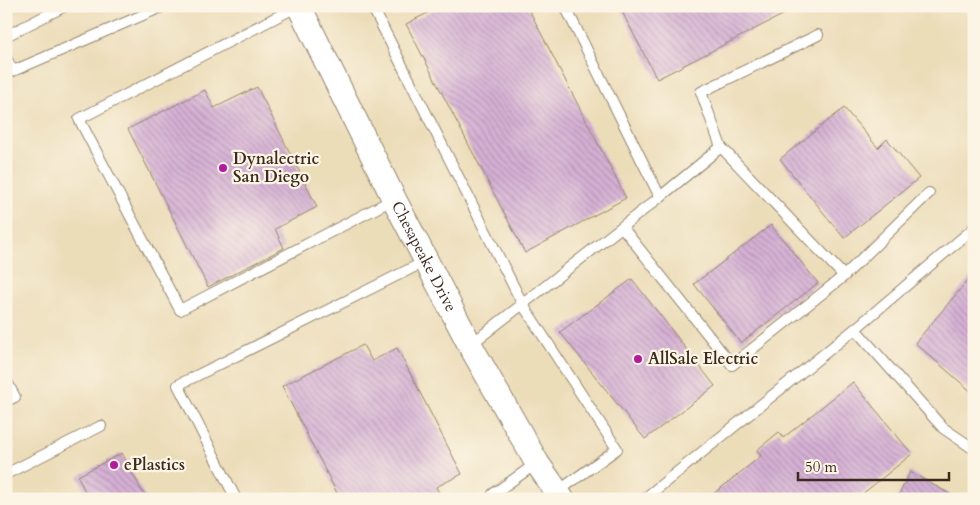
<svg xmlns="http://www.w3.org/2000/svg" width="980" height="505" font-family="Cardo,serif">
<defs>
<pattern id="building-back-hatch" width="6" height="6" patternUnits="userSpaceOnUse" patternTransform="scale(1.25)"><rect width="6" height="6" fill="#d6b1d6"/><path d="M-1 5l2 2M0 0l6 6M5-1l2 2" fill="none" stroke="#af90ad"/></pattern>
</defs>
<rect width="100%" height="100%" fill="#fcf5e5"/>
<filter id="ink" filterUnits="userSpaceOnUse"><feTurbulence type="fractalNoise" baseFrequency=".02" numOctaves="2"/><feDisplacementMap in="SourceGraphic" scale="10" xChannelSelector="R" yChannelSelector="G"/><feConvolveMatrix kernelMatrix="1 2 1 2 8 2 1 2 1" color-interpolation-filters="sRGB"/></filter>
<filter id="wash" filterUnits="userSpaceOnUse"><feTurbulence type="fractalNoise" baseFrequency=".0096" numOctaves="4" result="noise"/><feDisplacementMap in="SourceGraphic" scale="20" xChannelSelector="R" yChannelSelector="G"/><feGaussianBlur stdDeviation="1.12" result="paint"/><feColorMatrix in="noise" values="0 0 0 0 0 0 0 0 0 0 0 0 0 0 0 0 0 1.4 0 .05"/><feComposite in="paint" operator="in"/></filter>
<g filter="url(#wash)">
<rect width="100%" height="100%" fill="#ecddb9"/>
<g id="blocks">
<!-- building -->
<g fill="url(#building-back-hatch)">
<path d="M441 6H527L626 198 525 253 406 24Z"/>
<path d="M619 6H800L657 79Z"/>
<path d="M257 87 317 207 275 229 284 248 208 287 128 129 205 90 214 108Z"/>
<path d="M844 108 878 148 887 139 919 178 844 238 780 159Z"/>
<path d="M771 225 818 283 741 343 694 284Z"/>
<path d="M974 273V394L915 343Z"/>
<path d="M632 279 715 386 645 439 560 332Z"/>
<path d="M363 345 372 361 397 348 462 474 436 487 442 499H340L282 386Z"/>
<path d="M853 382 912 454 856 499H707L761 456 757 450 779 432 783 438Z"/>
<path d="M122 453 146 499H88L78 476Z"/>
<path d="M910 472 959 499H897Z"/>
</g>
</g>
</g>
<g filter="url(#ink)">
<use href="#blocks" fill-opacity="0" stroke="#94846c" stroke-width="1"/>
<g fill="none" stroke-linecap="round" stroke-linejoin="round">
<defs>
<g id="service">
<path d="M298 6 79 119 180 310 394 199"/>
<path d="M372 6 523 305 617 449 557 492"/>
<path d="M565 6 660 197"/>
<path d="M375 12 387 6"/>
<path d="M6 36 65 6"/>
<path d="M6 58 13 71 164 6"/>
<path d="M721 147 844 276 929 193"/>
<path d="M622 227 732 365 844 276"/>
<path d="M855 329 943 428 974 449"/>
<path d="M470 345 660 197 721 147 701 92 818 35"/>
<path d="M6 380 15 397 6 401"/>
<path d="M6 474 101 426"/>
<path d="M236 499 178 385 426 261"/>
<path d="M496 499 493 494 537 463"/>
<path d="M644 499 855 329 974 228"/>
</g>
<g id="tertiary">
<path id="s1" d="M299 6 394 199 470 345 537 463 562 499"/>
</g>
</defs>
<!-- service casing -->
<use href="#service" stroke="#94846c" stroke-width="12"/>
<!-- tertiary casing -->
<use href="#tertiary" stroke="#94846c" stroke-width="26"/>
<!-- service -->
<use href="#service" stroke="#fff" stroke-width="10"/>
<!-- tertiary -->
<use href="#tertiary" stroke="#fff" stroke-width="24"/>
</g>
</g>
<!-- markers -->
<g fill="#b5179e" stroke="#fcf5e5" stroke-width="2">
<circle cx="223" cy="168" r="5"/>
<circle cx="638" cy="359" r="5"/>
<circle cx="114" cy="465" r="5"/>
</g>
<g text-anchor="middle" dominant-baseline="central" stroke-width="4.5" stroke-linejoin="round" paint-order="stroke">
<!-- poi labels -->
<g font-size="16" font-weight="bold" fill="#3b2a1e" stroke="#fcf5e5" text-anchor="start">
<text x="233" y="159">Dynalectric<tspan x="233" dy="18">San Diego</tspan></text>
<text x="648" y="359">AllSale Electric</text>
<text x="124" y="465">ePlastics</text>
</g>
<!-- street labels -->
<g font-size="16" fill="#3b2a1e" stroke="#fcf5e5">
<text stroke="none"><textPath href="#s1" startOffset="280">Chesapeake Drive</textPath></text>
</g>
</g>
<!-- margin -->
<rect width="980" height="505" fill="none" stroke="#fcf5e5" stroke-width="25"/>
<!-- scale -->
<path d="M798 472v8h151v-8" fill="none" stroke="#3b2a1e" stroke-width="2.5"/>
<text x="805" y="472" font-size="15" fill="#3b2a1e" stroke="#fcf5e5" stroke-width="4" paint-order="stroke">50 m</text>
</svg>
